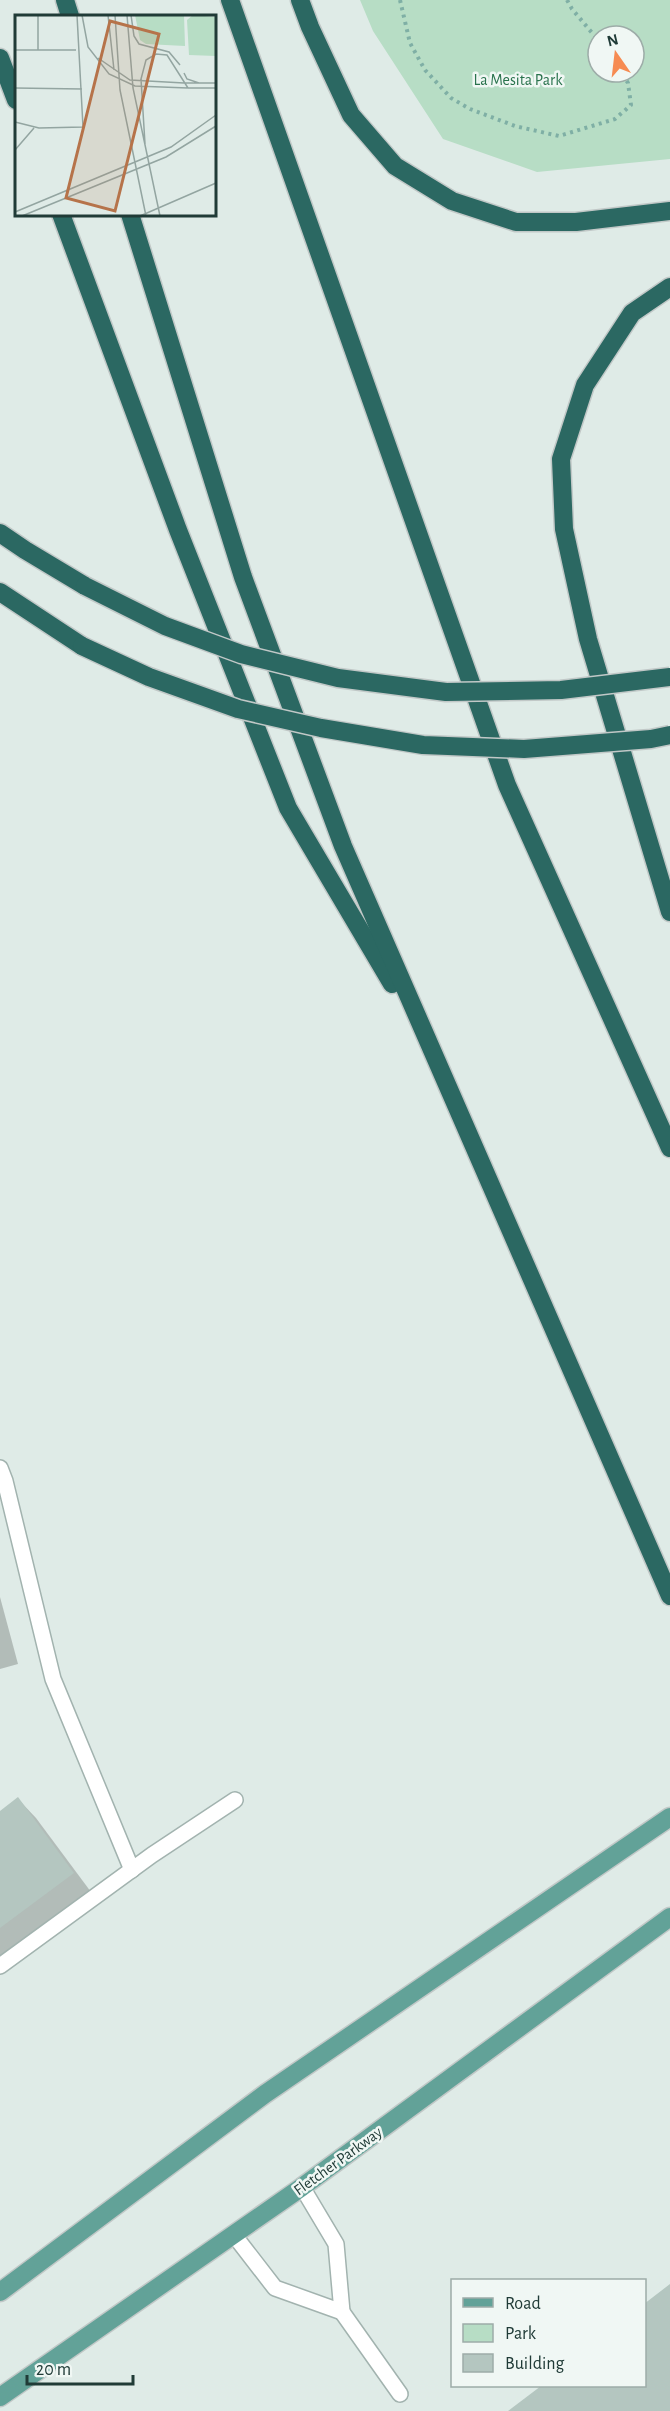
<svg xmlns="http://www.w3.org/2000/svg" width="670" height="2411" font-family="'Alegreya Sans',sans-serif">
<rect width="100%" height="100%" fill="#dfebe7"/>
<!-- green -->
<path fill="#b7ddc5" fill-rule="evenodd" d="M360 0H670V159L537 172 443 139 373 31ZM598 36H634V72H598Z"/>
<!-- shadow -->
<g fill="#0003">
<path d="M0 1597 18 1664 0 1669Z"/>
<path d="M18 1799 36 1818 91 1892 0 1960V1812Z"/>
<path d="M670 2286V2411H511L543 2386H644Z"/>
</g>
<!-- building -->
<g fill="#b4c6c0">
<path d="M18 1797 74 1873 0 1928V1811Z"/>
<path d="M670 2284V2411H508L541 2386H644V2304Z"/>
</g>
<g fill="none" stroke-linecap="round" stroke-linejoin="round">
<defs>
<g id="lane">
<path d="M0 1468 5 1481 53 1679 132 1870"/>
<path d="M0 1966 152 1855 235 1800"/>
<path d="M234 2235 275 2288 342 2312 336 2244 302 2187"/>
<path d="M342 2312 400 2394"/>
</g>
<g id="primary">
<path d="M0 2292 265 2094 670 1817"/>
<path d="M0 2397 302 2187 670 1917"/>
</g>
<g id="highway">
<path d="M65 0 70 16"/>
<path d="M230 0 507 785 670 1148"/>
<path d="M300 0 310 27 351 115 395 166 452 201 516 222H576L670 211"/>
<path d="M0 58 16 100"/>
<path d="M61 214 178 530 288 808 392 984"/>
<path d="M130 214 243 577 343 846 670 1596"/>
<path d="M670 287 632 313 585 385 561 459 564 529 588 639 670 912"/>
<path d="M0 533 25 550 85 586"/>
<path d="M0 592 82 646"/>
</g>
</defs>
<!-- lane casing -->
<use href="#lane" stroke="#a2b3af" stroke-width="18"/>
<!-- primary casing -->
<use href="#primary" stroke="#c1c8c7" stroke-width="21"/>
<!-- highway casing -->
<use href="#highway" stroke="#c1c8c7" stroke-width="21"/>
<!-- path -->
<g stroke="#7fafa5" stroke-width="4" stroke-dasharray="3 4.5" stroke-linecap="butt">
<path d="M400 0 410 43 425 70 451 98 470 109 515 126 559 136 615 119 631 105 628 83 621 72"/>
<path d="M567 0 572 9 598 40"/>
</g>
<!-- lane -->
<use href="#lane" stroke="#fff" stroke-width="15"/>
<!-- primary -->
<use href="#primary" stroke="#62a298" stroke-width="18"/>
<!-- highway -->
<use href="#highway" stroke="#2b6862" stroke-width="18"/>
<defs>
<g id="highway-bridge">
<path d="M85 586 165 626 241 654 338 678 446 692 561 690 670 677"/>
<path d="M82 646 149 677 238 709 321 728 423 745 524 749 651 739 670 735"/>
</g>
</defs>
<!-- highway-bridge casing -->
<use href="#highway-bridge" stroke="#c1c8c7" stroke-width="21" stroke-linecap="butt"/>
<!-- highway-bridge -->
<use href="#highway-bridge" stroke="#2b6862" stroke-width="18"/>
</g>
<g text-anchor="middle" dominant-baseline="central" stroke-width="5" stroke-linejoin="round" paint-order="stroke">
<!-- park labels -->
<g font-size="16" fill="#29734d" stroke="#f0f7f4">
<text x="518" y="80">La Mesita Park</text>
</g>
<!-- street labels -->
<g font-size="16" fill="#203b37" stroke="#f0f7f4">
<text transform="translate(338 2161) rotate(-36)">Fletcher Parkway</text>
</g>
</g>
<!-- overview -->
<g transform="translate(15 15)">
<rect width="201" height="201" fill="#dfebe7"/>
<path d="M120 0H169L170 31 131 29 125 25ZM178 0 201 2V41L174 40 172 5Z" fill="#b7ddc5"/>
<path fill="none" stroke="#93a5a1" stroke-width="1.5" d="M23 0V35M67 0 73 32 94 59 120 71 173 73M93 0 99 55M100 0 105 75 131 201M112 0 118 73 145 201M116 0 119 21 124 29 154 37 165 50M0 35H61M83 43 115 65 169 68M169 58 172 64 184 68M169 68H201M0 73 67 74M173 73H201M0 107 24 113 68 112 62 0M130 129 126 64 131 45 141 39 152 40 173 73M0 135 19 113M0 197 156 132 201 100M7 201 151 142 201 111M125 201 201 168"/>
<path fill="#b6734a" fill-opacity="0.15" stroke="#b6734a" stroke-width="3" d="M95 6 144 19 100 196 51 183Z"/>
<rect width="201" height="201" fill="none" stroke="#203b37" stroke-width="3"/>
</g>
<!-- legend -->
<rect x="451" y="2279" width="195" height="108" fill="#f0f7f4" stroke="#9daca8" stroke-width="1.5"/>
<rect x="463" y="2298" width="30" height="9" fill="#62a298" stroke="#9daca8" stroke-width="1.5"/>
<text x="505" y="2309" font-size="18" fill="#203b37">Road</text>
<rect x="463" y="2324" width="30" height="18" fill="#b7ddc5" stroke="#9daca8" stroke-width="1.5"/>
<text x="505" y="2339" font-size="18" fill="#203b37">Park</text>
<rect x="463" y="2354" width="30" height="18" fill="#b4c6c0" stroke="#9daca8" stroke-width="1.5"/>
<text x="505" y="2369" font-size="18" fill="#203b37">Building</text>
<!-- north arrow -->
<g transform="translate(616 54) rotate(346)"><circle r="28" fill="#f0f7f4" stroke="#9daca8" stroke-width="1.5"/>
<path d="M0-4.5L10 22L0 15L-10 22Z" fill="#f68b52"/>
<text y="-9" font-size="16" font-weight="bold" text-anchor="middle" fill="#203b37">N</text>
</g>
<!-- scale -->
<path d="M27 2375v9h106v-9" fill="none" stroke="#203b37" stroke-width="3"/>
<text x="36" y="2375" font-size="18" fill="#203b37" stroke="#f0f7f4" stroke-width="4.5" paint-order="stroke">20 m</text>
</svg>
